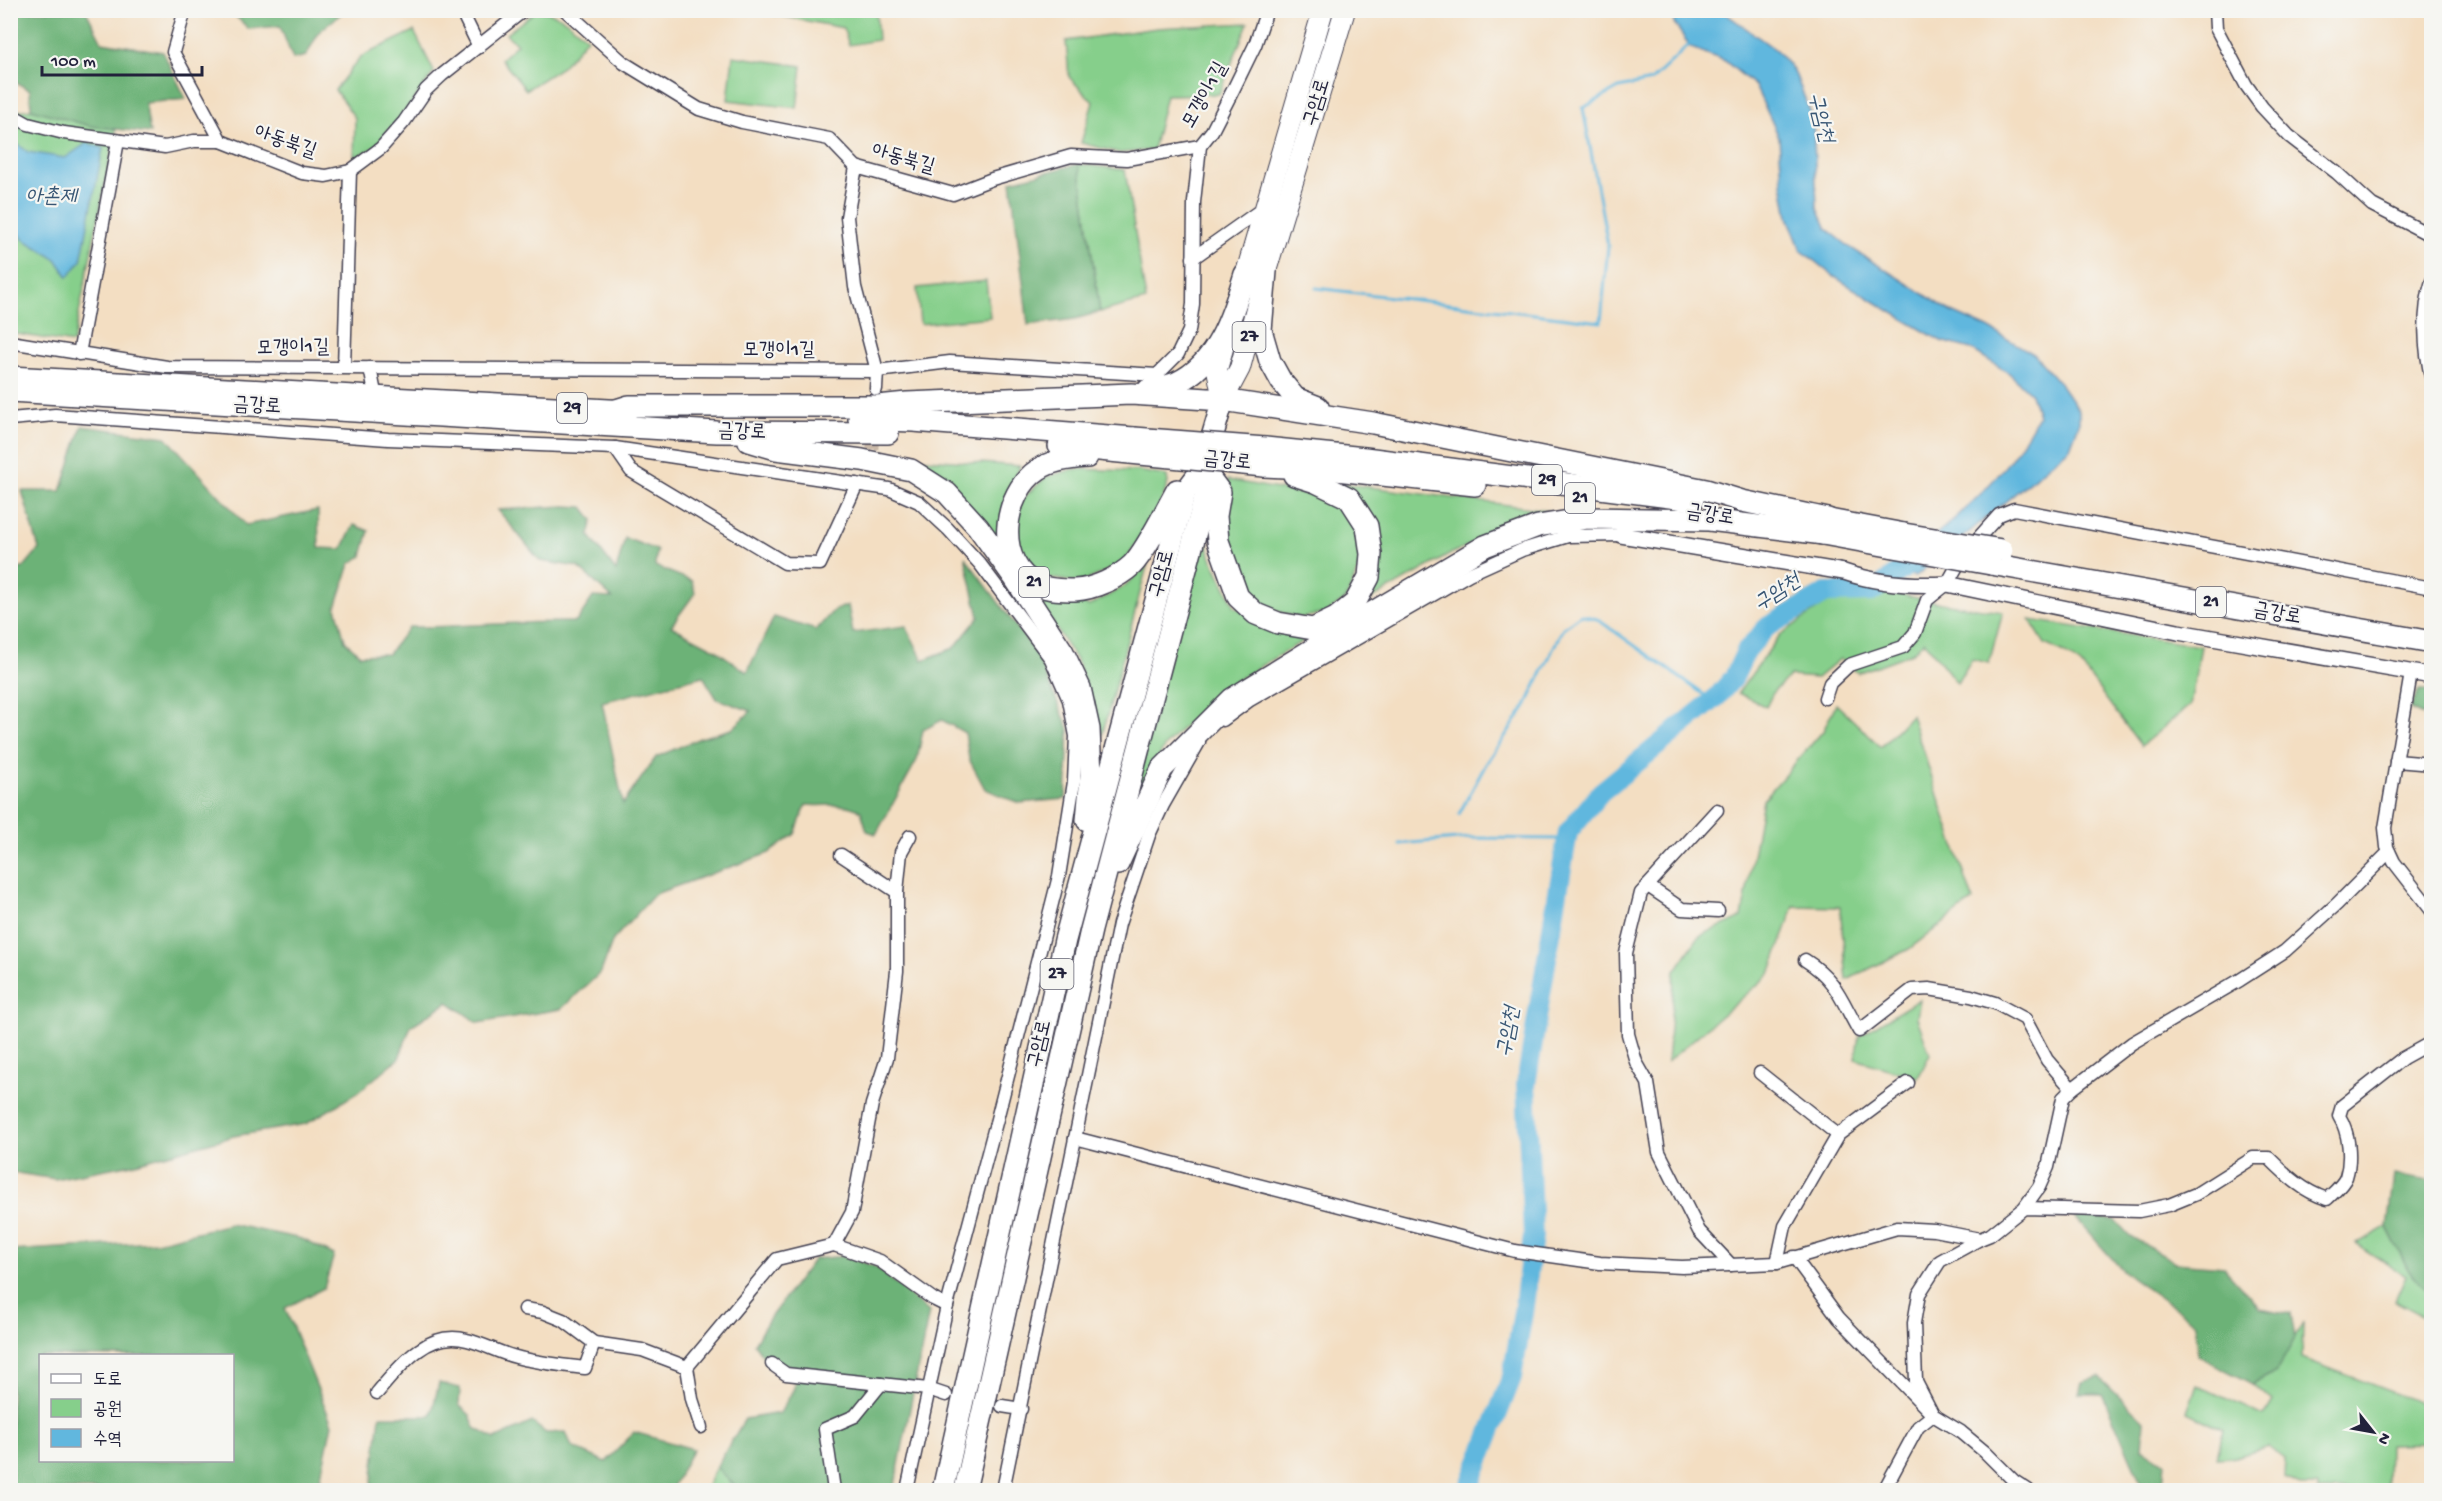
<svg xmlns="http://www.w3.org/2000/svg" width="2442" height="1501" font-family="'Gochi Hand','Poor Story',sans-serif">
<rect width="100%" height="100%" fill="#f6f6f2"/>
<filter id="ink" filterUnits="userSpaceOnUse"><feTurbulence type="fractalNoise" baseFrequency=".0167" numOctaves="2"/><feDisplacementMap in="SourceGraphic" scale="12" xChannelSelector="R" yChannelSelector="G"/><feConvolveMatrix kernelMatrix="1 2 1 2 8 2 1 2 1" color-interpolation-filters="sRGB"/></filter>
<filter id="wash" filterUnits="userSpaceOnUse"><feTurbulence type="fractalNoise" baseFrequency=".008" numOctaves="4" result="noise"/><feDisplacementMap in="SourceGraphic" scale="24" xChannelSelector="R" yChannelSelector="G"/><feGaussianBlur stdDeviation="1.35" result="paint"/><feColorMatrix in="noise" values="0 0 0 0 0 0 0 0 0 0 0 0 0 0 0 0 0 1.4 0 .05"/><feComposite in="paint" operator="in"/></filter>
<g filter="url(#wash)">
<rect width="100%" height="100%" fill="#f3dec2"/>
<!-- green -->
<g fill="#86cf8b" stroke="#547863" stroke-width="1.5">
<path d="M536 11C558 11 571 24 587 38L562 67 526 90 501 59 517 44 506 34Z"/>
<path d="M754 11H876L878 40 849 45 843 28Z"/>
<path d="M1248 23 1219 94 1166 95 1153 150 1120 153 1081 143 1093 102 1069 77 1066 41 1157 28Z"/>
<path d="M414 31 434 72 405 112 374 148 354 158 355 118 335 90 360 57Z"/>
<path d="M733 56 802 66 797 108 728 100Z"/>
<path d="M31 109 116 129 73 343 11 333 10 112Z"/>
<path d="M1079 164 1125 170 1146 300 1100 312Z"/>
<path d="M986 281 990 317 920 324 917 288Z"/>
<path d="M900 457 1020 466 1009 494 1003 551 930 474Z"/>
<path d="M1074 469 1139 471 1167 476 1168 483 1159 509 1124 563 1081 583 1036 576 1022 561 1013 534 1020 501 1046 477Z"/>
<path d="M1228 480 1339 500 1361 537 1360 565 1346 599 1326 613 1300 618 1260 606 1245 593 1228 549Z"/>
<path d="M1339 483 1547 510 1454 552 1367 602 1379 565Z"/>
<path d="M1204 523 1210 555 1235 607 1308 638 1220 690 1165 746 1131 806Z"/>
<path d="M1147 566 1102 736 1078 663 1032 591 1089 606 1122 588Z"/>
<path d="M1888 592 1941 603 2003 612 1989 663 1972 659 1957 683 1924 641 1912 653 1858 673 1840 659 1817 678 1790 676 1774 691 1766 707 1738 693 1780 635 1831 600 1873 599Z"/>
<path d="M2030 620 2201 646 2190 705 2141 746 2081 665 2064 653 2045 644Z"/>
<path d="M1836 704 1881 747 1911 715 1973 900 1909 949 1847 980 1840 907 1794 906 1770 974 1667 1062 1675 971 1699 936 1742 917 1763 800 1823 731Z"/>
<path d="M1920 999 1917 1018 1930 1054 1918 1078 1855 1059 1859 1036Z"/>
<path d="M2387 1227 2409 1271 2428 1290 2431 1291V1320L2395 1301 2406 1276 2356 1244Z"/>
<path d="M2303 1322 2302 1358 2431 1407V1444L2388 1445 2387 1484 2429 1490H2318V1485H2300L2284 1478 2285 1459 2269 1447 2235 1457 2217 1458 2223 1430 2187 1412 2197 1385 2264 1416 2273 1401 2252 1384 2276 1372Z"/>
<path d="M716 1467 739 1490H705Z"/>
</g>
<!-- forest -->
<g fill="#6cb277" stroke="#476a59" stroke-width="1.5" fill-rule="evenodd">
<path d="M10 11H86L102 42 163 52 186 99 145 103 150 133 90 126 31 109 30 90 11 80Z"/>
<path d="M342 11V13L319 32 306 56 293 59 280 26 249 29 230 11Z"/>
<path d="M1079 164 1100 312 1075 319 1028 325 1011 181Z"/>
<path d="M82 426 166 437 246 525 318 510 319 548 342 549 354 525 369 531 362 556 350 564 336 607 345 641 360 655 388 654 409 627C465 627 520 621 576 622L593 597 612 598 578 567 540 561 498 510 565 506 583 507 593 520 589 535 616 571 625 538 657 550 655 566 692 581 695 593 671 626 713 648 747 672 774 617 816 630 833 611 848 605 853 633 906 626 923 660 954 648 979 617 965 557 1036 653 1069 729 1066 799 1019 803 985 789 969 759 965 733 942 720 923 730 917 760 876 834 867 831 861 811C843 801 825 807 806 805L795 834 769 853 655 894 613 940 601 972 561 1009 478 1023 448 1002 411 1026 399 1058 357 1093 306 1124 234 1136 132 1164 55 1179 11 1172 10 570 23 568 39 549 22 491H61ZM703 676 717 699 751 711 732 729 700 738 656 757 623 804 602 702Z"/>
<path d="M2419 690H2431V719L2410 709Z"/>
<path d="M2394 1175 2428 1181 2431 1175V1291H2428L2409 1271 2387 1227Z"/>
<path d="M2074 1216 2115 1220 2130 1236 2176 1263 2223 1267 2260 1308 2291 1314 2295 1338 2276 1372 2252 1384 2197 1355 2196 1323 2123 1271Z"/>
<path d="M230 1224 302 1239 334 1255 324 1288 285 1308 332 1424 318 1490H11V1251L156 1242ZM40 1356H232V1460H40Z"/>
<path d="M845 1256 876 1267 929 1312 894 1490H739L716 1467 745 1419 780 1413 794 1388 796 1367 767 1361 754 1344 769 1319 814 1259Z"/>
<path d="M2099 1377 2144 1421 2142 1448 2165 1463 2163 1484 2172 1490H2144L2102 1394H2079L2082 1382Z"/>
<path d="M439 1383 460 1388 459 1405 470 1415 475 1428 495 1439 532 1422 546 1433 566 1432 572 1447 606 1462 634 1432 693 1449 671 1490H371L380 1416H431Z"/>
</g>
<!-- water -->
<g fill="#61b7de" stroke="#426c8c" stroke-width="1.5">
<path d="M1672 11H1722L1776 50 1794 71 1813 119 1817 206 1827 229 1851 248 1952 312 1988 328 2034 354 2062 386 2079 411V424L2070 448 1916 576 1887 572C1945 530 2005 481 2038 416L2031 394 2009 373 1971 349 1941 341 1893 313 1833 276 1801 250 1788 217 1782 183 1779 137 1755 86 1725 61 1691 48 1674 23Z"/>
<path d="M11 139 28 152 65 158 87 143 103 148 81 261 68 277 56 259 23 239 11 222Z"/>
</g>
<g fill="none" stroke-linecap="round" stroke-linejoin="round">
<!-- stream -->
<g stroke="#61b7de" stroke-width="3">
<path d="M1316 288 1601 322 1608 246 1583 108 1619 88 1651 81 1690 44"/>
<path d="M1459 814 1486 764 1526 706 1563 628 1581 615 1597 619 1713 701"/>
<path d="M1400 844 1469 838 1567 839"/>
</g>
<!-- river -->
<path stroke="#61b7de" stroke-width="20" d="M1468 1490 1512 1377 1523 1313 1533 1236 1526 1084 1568 832 1601 792 1717 697 1734 677 1746 651 1767 627 1826 593 1872 592 1918 558"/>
</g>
</g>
<g filter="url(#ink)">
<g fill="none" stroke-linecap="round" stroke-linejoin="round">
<!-- minor-tunnel -->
<path stroke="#c9b8a7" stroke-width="12" stroke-dasharray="12 6" stroke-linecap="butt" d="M871 467 874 427"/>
<defs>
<g id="minor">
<path d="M185 10 173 52 221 141"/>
<path d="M461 10 479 47"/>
<path d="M565 10 624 63 699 109 742 122 829 139 856 167 953 194 992 179 1071 156 1127 159 1200 146"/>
<path d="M2215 10 2216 28 2246 85 2262 107 2289 136 2337 173 2372 205 2432 236"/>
<path d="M10 114 28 124 64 133 165 147 194 141H221L302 173 326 176 350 171 381 148 404 122 426 90 442 75 524 10"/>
<path d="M856 167 847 217 855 287 877 371 876 389"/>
<path d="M1193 258 1265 207"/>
<path d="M2432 281C2422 311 2424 350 2432 380"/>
<path d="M10 342 167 367 877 371 950 362 1157 375 1178 354 1189 331 1193 304 1194 202 1200 146 1212 131 1234 88 1255 45 1267 10"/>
<path d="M79 354 118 141"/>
<path d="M344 367 350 171"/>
<path d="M370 368 374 388"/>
<path d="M10 419 55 415 388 439 615 448 868 486 889 489 919 502 948 529 980 564 1051 659 1069 700 1076 736 1074 782 1059 876 997 1119 947 1306 907 1490"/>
<path d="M615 448 631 471 785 563 820 564 857 484"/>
<path d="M2411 673 2385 828 2387 847 2394 862 2432 911"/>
<path d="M1825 698 1830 683 1849 665 1903 647 1915 633 1927 600 1947 584 1964 554 1999 515 2014 509 2432 588"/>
<path d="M1223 720 1250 700 1469 574 1522 550 1568 536 1621 535"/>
<path d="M2396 761 2432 764"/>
<path d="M1717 810 1641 893 1626 953 1628 1034 1636 1062 1648 1083 1659 1152 1699 1231 1731 1265"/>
<path d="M841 855 897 892"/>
<path d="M1648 886 1682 909 1718 911"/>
<path d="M1805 960C1837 980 1841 1000 1859 1031L1912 990 1929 989 1971 996 1995 1003 2025 1019 2047 1060 2072 1089"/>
<path d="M1760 1073 1838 1135"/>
<path d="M1075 1138 1515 1251 1600 1263 1682 1267 1777 1263 1897 1228 1934 1230 1980 1239 1990 1235 2024 1208 2139 1211 2169 1205 2196 1194 2253 1158H2269C2287 1176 2303 1191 2327 1199 2333 1193 2343 1185 2346 1177 2352 1158 2349 1132 2339 1116L2342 1106 2403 1058 2432 1042"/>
<path d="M2024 1208 2039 1187 2048 1167 2063 1098 2072 1089 2132 1043 2240 980 2285 951 2337 904 2389 852"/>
<path d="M1980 1239 1940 1261 1919 1294 1914 1323 1916 1382 1933 1415 1961 1432 1985 1452 2014 1481 2028 1490"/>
<path d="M834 1245 852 1212 872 1104 887 1058 897 971V892L901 852 910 836"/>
<path d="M1794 1257 1839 1318 1933 1415 1918 1427 1884 1490"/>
<path d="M1777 1263 1785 1226 1838 1135 1908 1083"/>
<path d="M525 1309 543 1312 563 1320 594 1343 642 1350 687 1367 777 1259 834 1245 880 1261 933 1299 947 1306"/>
<path d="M772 1364 786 1374 928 1389 946 1395"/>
<path d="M687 1367 692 1399 701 1427"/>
<path d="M377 1393C399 1367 427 1329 467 1340 484 1344 499 1353 516 1357 538 1363 562 1365 585 1368L594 1343"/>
<path d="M1002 1406 1021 1409"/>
<path d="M834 1490 825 1429 855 1416 881 1384"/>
<path d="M1003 1490 1119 924 1149 835 1163 805 1199 742"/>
</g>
<path id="tertiary" d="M1621 535 1844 572C1876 583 1912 586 1947 584L2178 632 2432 676"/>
<g id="primary">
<path d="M1241 290 1323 10"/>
<path d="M1223 400 1240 368 1266 271 1345 10"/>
<path d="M1223 400 1217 369 1227 335"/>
</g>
<g id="trunk">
<path d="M1266 271 1261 330 1270 361 1281 381 1295 398 1318 407"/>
<path d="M10 377 627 411"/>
<path d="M1148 390C1157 388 1168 386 1176 383 1218 364 1233 314 1245 274"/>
<path d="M10 391 717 432 888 433"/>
<path d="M613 411 629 406H878L907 403 1131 394 1223 400 1373 423 1706 490 1742 501 1828 519"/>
<path d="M859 419 913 421 1134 438"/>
<path d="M749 441 776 449 862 460 911 470 947 493 978 527 1014 577 1063 652 1080 688 1089 729 1091 776 1087 820"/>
<path d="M1059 446 1130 453"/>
<path d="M1265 448 1365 458 1693 500"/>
<path d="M1087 457C1072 458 1052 460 1039 469 1002 493 993 564 1038 585 1049 590 1063 590 1075 590 1094 589 1118 578 1132 565 1146 551 1167 508 1177 490"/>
<path d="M1264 466 1327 469 1475 485"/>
<path d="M1203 469 1220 492 1216 516 1218 541 1238 597 1256 614 1278 623 1313 629 1336 618 1355 603 1369 577 1371 554 1367 526 1349 498 1316 482 1294 475"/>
<path d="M1813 517 1904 534"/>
<path d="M1812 532 1894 547"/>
<path d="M1991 564 2432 642"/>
<path d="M1118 864 1162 769 1232 699 1365 617 1485 546 1538 526 1588 518 1709 520 1824 534"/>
<path d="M943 1490 1065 940 1185 492 1203 468 1223 400"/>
<path d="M965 1490 1091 930 1205 497 1203 468"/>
</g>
</defs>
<!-- minor casing -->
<use href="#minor" stroke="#413e4f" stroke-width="15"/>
<!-- tertiary casing -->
<use href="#tertiary" stroke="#413e4f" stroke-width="18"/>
<!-- primary casing -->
<use href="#primary" stroke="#413e4f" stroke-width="22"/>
<!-- trunk casing -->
<use href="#trunk" stroke="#413e4f" stroke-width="24"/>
<!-- minor -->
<use href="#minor" stroke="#fff" stroke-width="12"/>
<!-- tertiary -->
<use href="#tertiary" stroke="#fff" stroke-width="15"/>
<!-- primary -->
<use href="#primary" stroke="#fff" stroke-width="20"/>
<!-- trunk -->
<use href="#trunk" stroke="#fff" stroke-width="21"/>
<defs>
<g id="trunk-bridge">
<path d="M1134 438 1265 448"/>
<path d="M1130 453 1264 466"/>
<path d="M1904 534 2002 550"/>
<path d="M1894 547 1991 564"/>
</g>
</defs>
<!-- trunk-bridge casing -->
<use href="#trunk-bridge" stroke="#413e4f" stroke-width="24" stroke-linecap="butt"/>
<!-- trunk-bridge -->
<use href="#trunk-bridge" stroke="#fff" stroke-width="21"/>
</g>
</g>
<g text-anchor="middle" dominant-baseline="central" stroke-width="4.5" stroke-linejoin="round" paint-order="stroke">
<!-- shield labels -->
<g fill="#f6f6f2" stroke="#626272" stroke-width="1.5">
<rect x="1232.5" y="322" width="33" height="30" rx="4.5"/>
<rect x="557" y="393" width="30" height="30" rx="4.5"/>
<rect x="1532" y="465" width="30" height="30" rx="4.5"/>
<rect x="1565" y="483" width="30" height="30" rx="4.5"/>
<rect x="1019" y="567" width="30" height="30" rx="4.5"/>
<rect x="2196" y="587" width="30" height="30" rx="4.5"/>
<rect x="1040.5" y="959" width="33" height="30" rx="4.5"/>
</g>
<g font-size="18" font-weight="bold" fill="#22223b">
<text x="1249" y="337">27</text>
<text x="572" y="408">29</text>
<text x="1547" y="480">29</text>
<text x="1580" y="498">21</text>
<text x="1034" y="582">21</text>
<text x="2211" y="602">21</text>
<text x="1057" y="974">27</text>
</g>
<!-- street labels -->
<g font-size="20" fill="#22223b" stroke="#f6f6f2">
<text transform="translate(1206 96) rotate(-61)">모갱이1길</text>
<text transform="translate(1318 103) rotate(-73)">구암로</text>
<text transform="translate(285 143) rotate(19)">아동북길</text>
<text transform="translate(903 160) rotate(16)">아동북길</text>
<text transform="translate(293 349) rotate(-1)">모갱이1길</text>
<text x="779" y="351">모갱이1길</text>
<text transform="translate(257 407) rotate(3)">금강로</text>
<text transform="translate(742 433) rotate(2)">금강로</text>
<text transform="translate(1227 462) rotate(6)">금강로</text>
<text transform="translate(1710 516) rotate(9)">금강로</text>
<text transform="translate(1163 574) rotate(-75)">구암로</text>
<text transform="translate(2277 615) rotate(10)">금강로</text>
<text transform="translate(1041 1044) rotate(-77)">구암로</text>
</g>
<!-- water labels -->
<g font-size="21" font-style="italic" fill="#385674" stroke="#f6f6f2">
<text transform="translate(1819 118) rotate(76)">구암천</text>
<text x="51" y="198">아촌제</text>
<text transform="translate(1778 594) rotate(-33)">구암천</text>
<text transform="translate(1510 1032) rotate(-80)">구암천</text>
</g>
</g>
<!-- margin -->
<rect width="2442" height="1501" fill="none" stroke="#f6f6f2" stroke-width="36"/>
<!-- legend -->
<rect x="39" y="1354" width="195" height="108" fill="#f6f6f2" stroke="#a1a1a9" stroke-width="1.5"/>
<rect x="51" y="1374" width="30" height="9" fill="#ffffff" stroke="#a1a1a9" stroke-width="1.5"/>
<text x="93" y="1384" font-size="18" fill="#22223b">도로</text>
<rect x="51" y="1399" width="30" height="18" fill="#86cf8b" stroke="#a1a1a9" stroke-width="1.5"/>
<text x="93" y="1414" font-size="18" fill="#22223b">공원</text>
<rect x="51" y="1429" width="30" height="18" fill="#61b7de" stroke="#a1a1a9" stroke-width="1.5"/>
<text x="93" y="1444" font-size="18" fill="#22223b">수역</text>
<!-- north arrow -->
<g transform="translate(2373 1432) rotate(121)" stroke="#f6f6f2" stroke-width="4.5" paint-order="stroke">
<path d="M0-4.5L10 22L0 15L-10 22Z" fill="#22223b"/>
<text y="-9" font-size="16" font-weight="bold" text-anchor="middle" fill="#22223b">N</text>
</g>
<!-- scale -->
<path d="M42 66v9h160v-9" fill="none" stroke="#22223b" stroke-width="3"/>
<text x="51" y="66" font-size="18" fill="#22223b" stroke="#f6f6f2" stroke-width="4.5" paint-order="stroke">100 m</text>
</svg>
